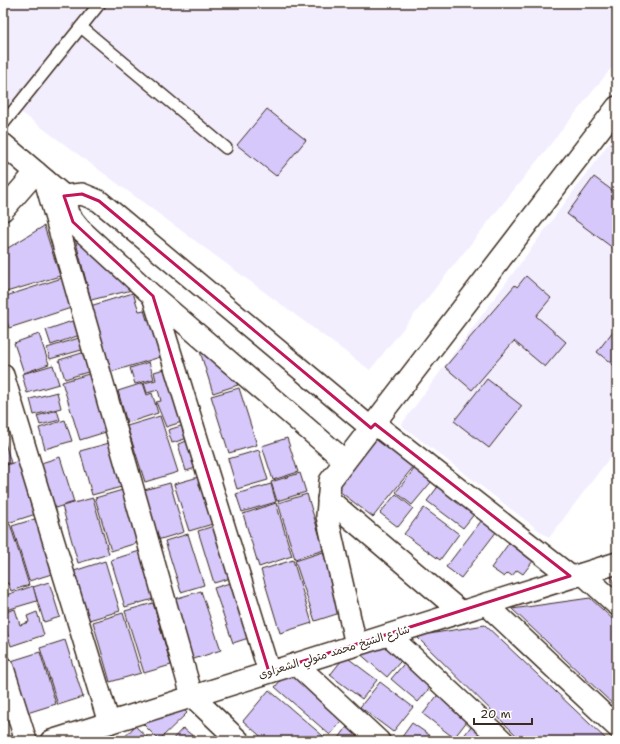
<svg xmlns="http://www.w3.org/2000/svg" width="620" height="744" font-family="'Shantell Sans','Playpen Sans Arabic',sans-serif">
<rect width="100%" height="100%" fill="#fff"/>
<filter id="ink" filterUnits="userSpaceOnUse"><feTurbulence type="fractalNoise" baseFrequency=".025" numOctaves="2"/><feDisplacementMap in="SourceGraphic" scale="8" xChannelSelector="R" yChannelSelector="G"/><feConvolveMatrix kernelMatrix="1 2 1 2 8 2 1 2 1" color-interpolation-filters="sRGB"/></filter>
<g filter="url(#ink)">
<!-- built -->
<g fill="#f3eefe">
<path d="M3 3H617V61L370 370 3 99Z"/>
<path d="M617 132V448L549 538 401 425Z"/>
</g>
<!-- building -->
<g fill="#d6c8fa" stroke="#3b2a1e">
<path d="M267 109 306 140 276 176 237 145Z"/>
<path d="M594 177 617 194V251L567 214Z"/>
<path d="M44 226 60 276 3 293V251Z"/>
<path d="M72 227 136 289 91 300Z"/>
<path d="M526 276 551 298 536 316 566 342 545 367 514 341 472 390 445 367 515 285 517 287Z"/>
<path d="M62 278 71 308 9 328 3 309V297Z"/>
<path d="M133 293 139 311 144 310 147 320 155 318 167 355 111 372 90 306Z"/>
<path d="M75 320 80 335 51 345 46 330Z"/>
<path d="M617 326V368L597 352Z"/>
<path d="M39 334 49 364 24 373 14 343Z"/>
<path d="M82 337 85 349 50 359 47 348Z"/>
<path d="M207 344 238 385 213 393 198 345Z"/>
<path d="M85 352 91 371 65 379 59 360Z"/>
<path d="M149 362 154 379 135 384 130 368Z"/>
<path d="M53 365 59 384 27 393 22 374Z"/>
<path d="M168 368 185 421 166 427 156 402 161 401 158 390 147 393 144 383 156 380 154 372Z"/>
<path d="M92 373 109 431 80 440 62 382Z"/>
<path d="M487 379 522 406 489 448 454 421Z"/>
<path d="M143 383 147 395 152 393 158 413 127 423 118 391Z"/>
<path d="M239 388 257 445 229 453 211 396Z"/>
<path d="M57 392 61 408 34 415 30 399Z"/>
<path d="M57 410 60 420 40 425 37 416Z"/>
<path d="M160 416 178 472 145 482 127 426Z"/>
<path d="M65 420 72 441 45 449 39 428Z"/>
<path d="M187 424 191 437 172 443 168 430Z"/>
<path d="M371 432 414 466 373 517 330 484Z"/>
<path d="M3 436 11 463 3 465Z"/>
<path d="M287 438 298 472 273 480 262 446Z"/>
<path d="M193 439 202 466 186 471 178 444Z"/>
<path d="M113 442 125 486 92 495 80 451Z"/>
<path d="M259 450 268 480 237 489 228 459Z"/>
<path d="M60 457 74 502 52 509 38 464Z"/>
<path d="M22 460 39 513 8 523 3 508V466Z"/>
<path d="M415 468 432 481 412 505 396 492Z"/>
<path d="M300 473 306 492 277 501 271 482Z"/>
<path d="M202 476 216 523 189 531 174 484Z"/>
<path d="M443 480 479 508 463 528 427 501Z"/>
<path d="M170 483 184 532 151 542 137 492Z"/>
<path d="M271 484 276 502 242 512 236 494Z"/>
<path d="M126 489 143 541 111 551 95 498Z"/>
<path d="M307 494 324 550 295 559 278 503Z"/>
<path d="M396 494 413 508 398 527 380 513Z"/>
<path d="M93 498 109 554 78 563 62 506Z"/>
<path d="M276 503 292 556 259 567 243 514Z"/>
<path d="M424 508 459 534 440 560 404 534Z"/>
<path d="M485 516 500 527 461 578 446 567Z"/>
<path d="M38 518 55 573 29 581 12 526Z"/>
<path d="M10 524 29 585 11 591 8 583 3 584V526Z"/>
<path d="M217 525 234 577 214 583 198 531Z"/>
<path d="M188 534 204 585 181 592 165 541Z"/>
<path d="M509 543 533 561 523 574 517 570 512 576 508 573 504 577 491 568Z"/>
<path d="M143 550 157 598 125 607 111 560Z"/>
<path d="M323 552 343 612 315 621 295 561Z"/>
<path d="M293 560 312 623 280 633 261 570Z"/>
<path d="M105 561 120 611 89 620 74 571Z"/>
<path d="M617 569V583L606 572Z"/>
<path d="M239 580 258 635 233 643 214 588Z"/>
<path d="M49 582 60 617 44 622 33 587Z"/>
<path d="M33 586 37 601 3 611V596Z"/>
<path d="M201 591 221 650 191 660 171 600Z"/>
<path d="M590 598 617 623V708L512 609Z"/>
<path d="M153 603 171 665 144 673 125 611Z"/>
<path d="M15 609 20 625 29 622 27 616 37 612 44 635 11 646 3 619V613Z"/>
<path d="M123 613 141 673 110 682 93 622Z"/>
<path d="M485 625 608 741H522L416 636Z"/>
<path d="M65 640 83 697 58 705 40 648Z"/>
<path d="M378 641 406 655 387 677 358 652Z"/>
<path d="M40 652 56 704 24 714 8 662Z"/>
<path d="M345 656 377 680 362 699 330 675Z"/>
<path d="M408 659 435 682 418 702 391 679Z"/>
<path d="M292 667 347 715 330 735 275 687Z"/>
<path d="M380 682 413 707 393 732 360 707Z"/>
<path d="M3 684 13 715 3 718Z"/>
<path d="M269 690 329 741H266L243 721Z"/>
<path d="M440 692 471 716 454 738 423 714Z"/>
<path d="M178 703 187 713 159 740 139 720Z"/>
<path d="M412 723 438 741H399Z"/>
<path d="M349 724 373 741H337Z"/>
<path d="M472 725 494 741H460Z"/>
<path d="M135 726 151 741H121Z"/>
<path d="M183 728 199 741H171Z"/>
</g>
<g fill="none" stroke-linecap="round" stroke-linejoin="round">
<defs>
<g id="service">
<path d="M81 27 226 148"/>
<path d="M3 124 100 3"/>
</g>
<g id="minor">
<path d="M3 144 64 196 68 214 80 229 153 296 345 461"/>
<path d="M45 180 192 696 239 741"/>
<path d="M64 196 82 194 99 201 371 428"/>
<path d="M3 210 36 172"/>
<path d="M153 296 269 672"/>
<path d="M3 375 109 723"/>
<path d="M375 424 570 576"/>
<path d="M328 499 461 612"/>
<path d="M583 574 617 605"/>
<path d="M486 604 617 727"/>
<path d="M389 635 503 741"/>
<path d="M356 645 327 516 330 481 617 107"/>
<path d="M296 664 379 741"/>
<path d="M3 668 26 741"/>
<path d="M51 741 617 563"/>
</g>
</defs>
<!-- service casing -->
<use href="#service" stroke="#3b2a1e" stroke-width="14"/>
<!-- minor casing -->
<use href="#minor" stroke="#3b2a1e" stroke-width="24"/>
<!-- service -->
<use href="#service" stroke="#fff" stroke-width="11"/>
<!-- minor -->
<use href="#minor" stroke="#fff" stroke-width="21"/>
</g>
</g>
<!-- marked area -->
<path fill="none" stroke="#c2185b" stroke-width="3" stroke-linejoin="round" d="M82 194 99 201 371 428 375 424 570 576 269 672 153 296 73 222 64 196Z"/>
<g text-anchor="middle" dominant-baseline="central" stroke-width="4" stroke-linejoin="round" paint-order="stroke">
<!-- street labels -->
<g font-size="11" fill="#3b2a1e" stroke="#fff">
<text transform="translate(334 652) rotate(-17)">شارع الشيخ محمد متولي الشعراوى</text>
</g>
</g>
<!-- margin -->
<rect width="620" height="744" fill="none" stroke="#fff" stroke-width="16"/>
<rect x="8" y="8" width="604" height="728" fill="none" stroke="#3b2a1e" stroke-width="1.5" filter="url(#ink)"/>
<!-- scale -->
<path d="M474 718v6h58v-6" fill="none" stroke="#3b2a1e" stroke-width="2"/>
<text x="480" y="718" font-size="12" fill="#3b2a1e" stroke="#ffffff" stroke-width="3" paint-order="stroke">20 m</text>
</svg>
